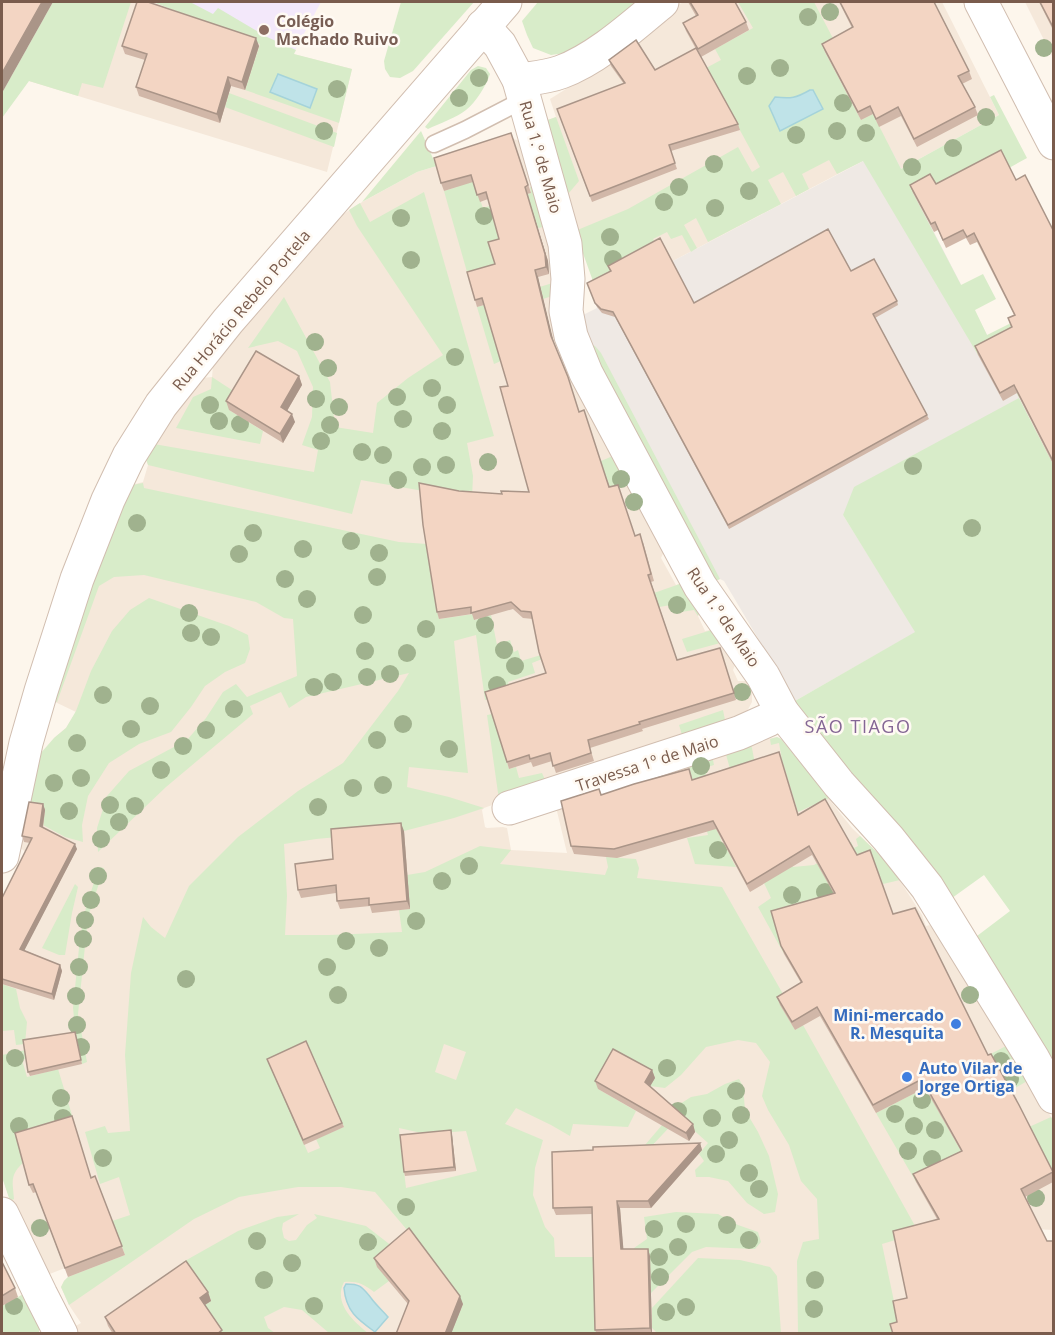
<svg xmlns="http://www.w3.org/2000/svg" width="1055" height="1335" font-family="'Open Sans',sans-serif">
<rect width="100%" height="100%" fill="#fdf6ec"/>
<!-- residential -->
<g fill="#f5e8da">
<path d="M72 2H153L194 19 293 54 352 69 327 172 29 81Z"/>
<path d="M684 2H942L999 115 901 169 889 147 599 300 545 121 556 117 550 99 609 62 673 7Z"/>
<path d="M1025 2H1053V58Z"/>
<path d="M512 138 519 141 523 145 548 222 555 295 549 298 552 309 667 545 661 558 676 585 688 581 702 606 698 616 705 631 715 629 735 665 733 670 738 681H747L752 690V702L746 713 484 808 482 810 485 827 487 828 503 827 507 828 511 850 567 853 555 803 761 740 777 737 781 739 852 828 889 864 922 915 926 926 930 925 949 954 1053 1120V1230L1035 1229 1053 1333H76L72 1328 81 1323 69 1305 61 1287 64 1281 68 1277 65 1268 42 1277 13 1208 2 1177V908L29 855 17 845 54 738 66 728 76 712 51 700 127 486 143 482 148 465 143 450 202 378 212 377 214 356 320 231 355 206 417 172 470 156Z"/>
</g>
<!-- industrial -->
<path fill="#efe9e4" d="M890 147 1029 416 843 515 916 632 795 701 724 581 720 579 710 583 594 366 579 317 597 308 595 302Z"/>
<!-- education -->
<path fill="#f3e8fa" d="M153 2H321L293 54Z"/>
<!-- green -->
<g fill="#d8ecc9" fill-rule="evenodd">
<path d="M53 2H131L103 88 82 83 78 96 29 81 2 118V93Z"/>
<path d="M153 2H190L213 14 218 8 267 37 296 50 294 54 352 69 339 123 245 90 260 44Z"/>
<path d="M401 2H474L413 71 400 78 390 77 385 69 384 61Z"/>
<path d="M538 2H645L572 52 551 55 533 48 527 35 522 21Z"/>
<path d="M738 2H814L837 46 825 52 861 120 873 114 901 169 999 115 990 97 994 95 1027 158 1009 168 913 193 961 285 983 274 996 299 975 310 987 335 1017 320 1018 323 1011 326 1026 354 1019 398 1053 464V1063L977 936 1010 911 984 875 952 898 926 858 865 796 836 761 795 701 915 632 843 515 854 487 1019 398 1009 378 978 355 863 161 837 174 829 160 802 174 809 189 796 196 783 172 768 180 781 204 708 242 696 218 684 225 697 248 691 252 682 235 671 239 667 232 653 239 657 246 612 275 594 284 575 231 628 209 738 147 752 172 760 167 706 68 721 60 715 49 753 28ZM810 90 780 131 769 106 775 97C791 99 796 98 810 90Z"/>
<path d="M478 66 486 68 490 74C486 86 476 102 466 110 458 117 438 124 428 129L425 127 471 70Z"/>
<path d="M229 93 337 133 334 147 225 107Z"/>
<path d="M556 117 579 181 568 194 545 121Z"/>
<path d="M421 131 435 163 450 159 453 161 417 172 362 202Z"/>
<path d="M471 174 483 208 531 193 530 187 536 185 548 226 538 228 539 234 498 271 469 279 444 191 457 187Z"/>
<path d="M424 192 494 436 467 443 473 476 472 498 457 497 361 480 352 514 148 465 143 450 148 443 314 472 318 450 302 445 312 417 313 387 297 351 278 341 248 348 284 297 330 382 335 427 373 433 377 403 408 378 443 355 357 226 349 210 360 203 370 222Z"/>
<path d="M556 282 555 295 543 299 541 292 501 361 494 364 477 307 506 299V297Z"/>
<path d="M587 343 595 346 601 353 720 579 710 583Z"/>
<path d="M212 377 238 394 229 410 263 431 260 444 176 428 193 397 211 389Z"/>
<path d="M620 453 634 481 558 505 577 471Z"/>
<path d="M143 483 144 488 399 542 427 544 439 619 474 614 475 620 491 615 497 645 510 640 514 652 518 650 521 661 541 655 542 659 532 663 535 673 508 682 510 687 535 680 536 684H539L541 695 527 699 536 726 522 729 523 733 500 739 509 769 516 767 519 778 542 773 547 784 499 800 487 715 512 710 509 693 485 700 476 635 454 641 468 773 409 767 407 787 449 797 484 808 454 818 404 831 316 839 284 844 287 896 285 935H329L402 932 399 910 410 909 407 875 425 872 480 846 511 850 500 864 605 875 608 867 606 857 636 859 639 868 637 878 722 887 787 1001 781 1006 795 1030 803 1025 919 1233 882 1244 900 1330 894 1332V1334L798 1333 797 1261 803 1242 819 1239 817 1199 801 1181 789 1145 768 1110 762 1096 770 1062 756 1043 738 1040 706 1047 681 1075 665 1088 650 1086 654 1078 616 1057 598 1089 636 1111 628 1127 573 1124 570 1136 551 1125 516 1108 505 1124 543 1140 535 1168 533 1195 545 1227 554 1238 555 1257H596L598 1333H451L463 1304 413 1237 375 1192 341 1187H298L239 1197 194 1219 69 1305 61 1287 64 1281 68 1277 125 1255 112 1221 130 1215 119 1177 100 1184 85 1132 105 1126 108 1133 130 1131 125 1055 131 973 143 917 151 927 165 938 189 886 238 837 298 791 343 763 398 691 409 673 306 697 289 708 281 692 250 706 253 714 166 787 98 852 97 828 107 796 129 771 187 740 206 718 223 692 236 684 247 697 297 676 293 619 284 618 256 602 144 575 114 577 99 586 57 702 51 700 50 695 100 552 112 519 127 486ZM444 1044 466 1052 456 1080 435 1072ZM308 1046 344 1127 316 1139 320 1148 308 1153 269 1063ZM399 1128 426 1134 466 1131 477 1171 406 1188Z"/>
<path d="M688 581 702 606 698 616 694 610 681 612 671 605 659 607 654 593Z"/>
<path d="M149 598 229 626 248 635 250 649 245 663 225 672 205 686 191 707 171 732 139 744 109 763 88 796 82 825 83 842 65 837 43 825 45 810 22 807 40 754 54 738 66 728 76 711 91 671 112 631 130 610Z"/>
<path d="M715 629 724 642 687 652 682 639Z"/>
<path d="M723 710 726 725 683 738 679 725Z"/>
<path d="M777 737 781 739 829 798 798 812 782 760 779 743 771 745 770 739Z"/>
<path d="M751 743 756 769 732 776 725 751Z"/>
<path d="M712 755 714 765 704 768C713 794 715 821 723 847L775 835 793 867 814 865 851 842 854 848 858 846 856 839 860 836 889 864 900 880 883 884 873 858 840 908 775 920 784 954 758 907 771 898 757 868 731 858 736 867 695 864 687 838 708 835 688 763Z"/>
<path d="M99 867 104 868 88 917 78 1014 87 1062 82 1064 76 1037 73 1008 80 938 86 907Z"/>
<path d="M75 884 78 887 72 913 65 955H59L42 948Z"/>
<path d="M2 984 16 989 20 1008 27 1022 25 1044 16 1045 14 1030 2 1031Z"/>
<path d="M1008 1045 1029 1080 1010 1091 931 1098 960 1149 1019 1132 916 1182 876 1113Z"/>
<path d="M26 1050 28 1058 22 1060 27 1077 58 1069 75 1125 18 1141 24 1162C9 1175 13 1182 14 1199L10 1201 2 1177V1055Z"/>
<path d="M739 1079 743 1086 745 1110 758 1132 769 1156 778 1194 775 1212 764 1214 747 1203 728 1181 709 1177H696L695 1170 704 1161 699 1154 708 1143 679 1117 646 1152 645 1145 680 1104 691 1097 707 1094 725 1084Z"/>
<path d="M1051 1117 1053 1120V1175L1029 1127Z"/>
<path d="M676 1212 718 1214 738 1225 758 1232 761 1242 755 1249 706 1247 692 1252 651 1293 633 1256 634 1248 647 1239 644 1217Z"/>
<path d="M299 1214 283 1223 282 1229 284 1238 289 1241 296 1240 307 1225 317 1218 314 1214 366 1226 397 1250 389 1281 374 1292C364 1284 357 1281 344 1282 333 1303 353 1321 368 1333H329L302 1310 284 1307 264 1317 268 1328 275 1333H222L203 1306 211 1300 183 1262 238 1231 277 1217Z"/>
<path d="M698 1258 740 1260 770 1267 777 1276 781 1333 658 1334 652 1328V1308Z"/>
<path d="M25 1293 39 1319V1333L2 1334V1306Z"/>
</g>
<!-- water -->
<g fill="#bfe3e8" stroke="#a5d3da" stroke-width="1.5">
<path d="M278 74 317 89 310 108 270 92Z"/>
<path d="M810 90H813L823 109 780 131 769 106 775 97C791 99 796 98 810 90Z"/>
<path d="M346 1284C361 1284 362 1287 371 1298 376 1305 383 1311 388 1317L375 1332C357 1319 346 1311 344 1288Z"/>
</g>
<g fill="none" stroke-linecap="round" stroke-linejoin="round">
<defs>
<path id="service" d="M434 144 465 130 525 99"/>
<g id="minor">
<path d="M981 2 1054 143"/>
<path d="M483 26 500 45 519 80 565 244 568 279 566 311 571 336 586 373 700 586 763 676 782 712 839 784 888 838 927 887 1033 1059 1054 1097"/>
<path d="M519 80C533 78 548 77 561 72 597 59 634 25 662 2"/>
<path d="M509 808 739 733 768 720 782 712"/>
<path d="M2 856 26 743 41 691 77 579 108 500 129 456 161 405 228 321 505 2"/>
<path d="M2 1214 41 1295 61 1334"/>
</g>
</defs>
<!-- service casing -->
<use href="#service" stroke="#d1beb0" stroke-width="19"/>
<!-- minor casing -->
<use href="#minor" stroke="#d1beb0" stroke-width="35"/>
<!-- service -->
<use href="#service" stroke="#fff" stroke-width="16"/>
<!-- minor -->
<use href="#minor" stroke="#fff" stroke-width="33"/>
</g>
<!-- trees -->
<g fill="#a0b28e">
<circle cx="830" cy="12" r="9"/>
<circle cx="808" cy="17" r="9"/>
<circle cx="1044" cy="48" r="9"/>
<circle cx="780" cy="68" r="9"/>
<circle cx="747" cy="76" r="9"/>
<circle cx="479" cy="78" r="9"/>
<circle cx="337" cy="89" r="9"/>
<circle cx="459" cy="98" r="9"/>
<circle cx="843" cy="103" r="9"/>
<circle cx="986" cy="117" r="9"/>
<circle cx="324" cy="131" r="9"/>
<circle cx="837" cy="131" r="9"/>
<circle cx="866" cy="133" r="9"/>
<circle cx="796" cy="135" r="9"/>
<circle cx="953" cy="148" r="9"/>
<circle cx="714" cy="164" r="9"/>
<circle cx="912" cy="167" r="9"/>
<circle cx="679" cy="187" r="9"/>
<circle cx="749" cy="191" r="9"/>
<circle cx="664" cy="202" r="9"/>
<circle cx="715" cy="208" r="9"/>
<circle cx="484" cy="216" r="9"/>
<circle cx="401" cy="218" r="9"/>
<circle cx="610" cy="237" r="9"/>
<circle cx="613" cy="259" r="9"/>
<circle cx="411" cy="260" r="9"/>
<circle cx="315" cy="342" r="9"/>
<circle cx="455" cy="357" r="9"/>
<circle cx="328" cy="368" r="9"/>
<circle cx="432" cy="388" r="9"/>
<circle cx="397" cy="397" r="9"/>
<circle cx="316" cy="399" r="9"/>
<circle cx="210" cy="405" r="9"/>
<circle cx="447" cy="405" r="9"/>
<circle cx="339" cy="407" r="9"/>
<circle cx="403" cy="419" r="9"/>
<circle cx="219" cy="421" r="9"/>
<circle cx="240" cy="424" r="9"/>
<circle cx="330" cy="425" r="9"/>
<circle cx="442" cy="431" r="9"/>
<circle cx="321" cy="441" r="9"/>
<circle cx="362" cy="452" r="9"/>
<circle cx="383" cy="455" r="9"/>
<circle cx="488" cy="462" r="9"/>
<circle cx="446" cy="465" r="9"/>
<circle cx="913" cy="466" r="9"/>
<circle cx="422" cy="467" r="9"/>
<circle cx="621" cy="479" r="9"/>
<circle cx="398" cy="480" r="9"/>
<circle cx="634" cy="502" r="9"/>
<circle cx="137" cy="523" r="9"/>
<circle cx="972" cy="528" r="9"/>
<circle cx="253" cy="533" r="9"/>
<circle cx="351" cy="541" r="9"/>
<circle cx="303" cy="549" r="9"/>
<circle cx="379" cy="553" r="9"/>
<circle cx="239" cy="554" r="9"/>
<circle cx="377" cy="577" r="9"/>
<circle cx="285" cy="579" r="9"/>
<circle cx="307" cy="599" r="9"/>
<circle cx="677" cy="605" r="9"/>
<circle cx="189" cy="613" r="9"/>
<circle cx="363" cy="615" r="9"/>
<circle cx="485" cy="625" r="9"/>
<circle cx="426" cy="629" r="9"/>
<circle cx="191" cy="633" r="9"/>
<circle cx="211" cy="637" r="9"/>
<circle cx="504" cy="650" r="9"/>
<circle cx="365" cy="651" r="9"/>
<circle cx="407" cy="653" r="9"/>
<circle cx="515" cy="666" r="9"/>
<circle cx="390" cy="674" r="9"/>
<circle cx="367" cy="677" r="9"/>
<circle cx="333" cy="682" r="9"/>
<circle cx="497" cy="685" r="9"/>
<circle cx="314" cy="687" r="9"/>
<circle cx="742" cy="692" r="9"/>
<circle cx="103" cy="695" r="9"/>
<circle cx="150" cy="706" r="9"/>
<circle cx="234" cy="709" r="9"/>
<circle cx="403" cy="724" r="9"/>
<circle cx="131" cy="729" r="9"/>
<circle cx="206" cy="730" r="9"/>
<circle cx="377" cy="740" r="9"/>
<circle cx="77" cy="743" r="9"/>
<circle cx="183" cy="746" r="9"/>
<circle cx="449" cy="749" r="9"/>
<circle cx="701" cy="766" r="9"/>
<circle cx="161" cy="770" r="9"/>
<circle cx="81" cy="778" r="9"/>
<circle cx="54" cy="783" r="9"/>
<circle cx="383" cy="785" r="9"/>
<circle cx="353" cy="788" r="9"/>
<circle cx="110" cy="805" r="9"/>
<circle cx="135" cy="806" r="9"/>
<circle cx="318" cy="807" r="9"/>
<circle cx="69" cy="811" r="9"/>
<circle cx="119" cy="822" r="9"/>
<circle cx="101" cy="839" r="9"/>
<circle cx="718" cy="850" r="9"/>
<circle cx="469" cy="866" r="9"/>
<circle cx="98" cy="876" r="9"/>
<circle cx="442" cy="881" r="9"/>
<circle cx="825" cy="892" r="9"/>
<circle cx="792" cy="895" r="9"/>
<circle cx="91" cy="900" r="9"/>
<circle cx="85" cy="920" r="9"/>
<circle cx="416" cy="921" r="9"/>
<circle cx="83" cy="939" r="9"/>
<circle cx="346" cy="941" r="9"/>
<circle cx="379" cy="948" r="9"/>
<circle cx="79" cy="967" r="9"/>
<circle cx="327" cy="967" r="9"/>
<circle cx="186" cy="979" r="9"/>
<circle cx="338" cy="995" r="9"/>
<circle cx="970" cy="995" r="9"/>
<circle cx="76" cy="996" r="9"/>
<circle cx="77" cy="1025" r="9"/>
<circle cx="81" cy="1047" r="9"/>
<circle cx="15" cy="1058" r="9"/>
<circle cx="1001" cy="1061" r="9"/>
<circle cx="667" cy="1068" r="9"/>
<circle cx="1010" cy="1079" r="9"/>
<circle cx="736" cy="1091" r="9"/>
<circle cx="61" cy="1098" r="9"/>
<circle cx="922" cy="1100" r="9"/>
<circle cx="678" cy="1111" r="9"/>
<circle cx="895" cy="1114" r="9"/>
<circle cx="741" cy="1115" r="9"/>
<circle cx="63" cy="1118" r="9"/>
<circle cx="712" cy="1118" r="9"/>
<circle cx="19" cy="1126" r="9"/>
<circle cx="914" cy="1126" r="9"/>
<circle cx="935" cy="1130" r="9"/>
<circle cx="729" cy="1140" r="9"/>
<circle cx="908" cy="1151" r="9"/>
<circle cx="716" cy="1154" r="9"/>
<circle cx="103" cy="1158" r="9"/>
<circle cx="932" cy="1159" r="9"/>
<circle cx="749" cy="1173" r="9"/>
<circle cx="759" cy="1189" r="9"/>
<circle cx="1036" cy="1198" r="9"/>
<circle cx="406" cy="1207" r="9"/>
<circle cx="686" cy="1224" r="9"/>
<circle cx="727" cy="1225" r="9"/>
<circle cx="40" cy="1228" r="9"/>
<circle cx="654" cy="1229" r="9"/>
<circle cx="749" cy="1240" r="9"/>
<circle cx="257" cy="1241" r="9"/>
<circle cx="368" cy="1242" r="9"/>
<circle cx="678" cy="1247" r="9"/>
<circle cx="659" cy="1257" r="9"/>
<circle cx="292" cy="1263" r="9"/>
<circle cx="660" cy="1277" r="9"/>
<circle cx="264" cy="1280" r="9"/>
<circle cx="815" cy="1280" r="9"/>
<circle cx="14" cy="1306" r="9"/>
<circle cx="314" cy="1306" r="9"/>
<circle cx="686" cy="1307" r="9"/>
<circle cx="814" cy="1309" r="9"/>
<circle cx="666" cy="1312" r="9"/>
</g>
<!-- wall -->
<g fill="#d1b7a8">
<path d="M688 2H735L746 22 749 30 701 57 738 124 740 130 671 151 677 169 592 202 557 109 624 84 611 66 609 60 655 70 696 49 686 31 683 23 696 16Z"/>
<path d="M839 2H934L969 71 972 79 962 84 975 107 978 115 917 147 901 116 879 127 873 114 861 120 825 52 822 44 852 28Z"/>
<path d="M1039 2H1053V30Z"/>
<path d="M122 46H259L245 90 231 86 220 123 139 96 136 87 145 60 125 54Z"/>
<path d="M511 133 531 193 527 194 548 261 549 274 538 277 553 341 579 412 610 487 635 536 643 542 654 581 651 582 677 660 720 648 736 700 642 729 643 731 590 748 594 761 556 773 552 761 533 767 531 762 509 769 507 762 546 673 533 619 523 618 513 609 474 620 472 614 439 619 437 612 459 491 502 494 529 492 508 386 484 305 477 307 475 300 495 264 499 239 488 199 480 202 473 182 444 191 441 183Z"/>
<path d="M1016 180 1053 230V464L1017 393 1003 401 978 355 975 346 1011 327 1008 318 1014 315 977 242 970 245 966 238 946 248 938 230 934 232 913 193 910 185Z"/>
<path d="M608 266 694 303 851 271 897 301 898 305 875 318 929 419 729 529 615 317 602 313 597 307 587 283 610 271Z"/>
<path d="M299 376 302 385 287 411 295 422 283 443 229 410 226 401Z"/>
<path d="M692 780 799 814 857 855 893 914 988 1055 1053 1172V1182L1025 1197 897 1322 937 1219 916 1182 913 1174 961 1151 925 1088 876 1113 820 1016 795 1030 780 1005 777 997 801 983 784 954 781 946 834 894 812 855 750 892 716 829 617 858 574 854 571 846 599 789 602 795Z"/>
<path d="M43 804 45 810 43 828 77 849 24 950 60 965 62 971 54 1000 2 984V898L30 843 24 842 22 836Z"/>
<path d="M404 831 410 909 372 913 370 906 340 909 337 901 336 893 301 898 298 890 333 859Z"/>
<path d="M75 1032 82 1064 30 1076 28 1072Z"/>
<path d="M306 1041 344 1127 304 1145 267 1059Z"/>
<path d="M652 1070 655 1078 650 1086 693 1124 695 1132 689 1141 598 1089 595 1081Z"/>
<path d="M72 1116 91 1178 95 1176 125 1255 68 1277 36 1192 33 1193 29 1185Z"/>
<path d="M451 1130 452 1135 456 1171 405 1176 404 1172Z"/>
<path d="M700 1143 702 1150 651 1208H620L623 1249H648L650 1256 652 1334H597L595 1330 592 1214 556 1215 553 1208Z"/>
<path d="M374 1258 463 1304 451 1334H396L408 1304 377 1267Z"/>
<path d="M2 1262 15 1288 18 1297 2 1306Z"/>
<path d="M208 1292 211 1301 205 1305 223 1334H113L108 1326 105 1317Z"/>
</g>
<!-- shaded-wall -->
<g fill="#aa9588">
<path d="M42 2H53L2 93V73Z"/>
<path d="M256 38 259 46 245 90 242 82Z"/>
<path d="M228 77 231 86 220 123 217 114Z"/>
<path d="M527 194 548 261 549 274 546 267Z"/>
<path d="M535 270 538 277 554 343 551 336Z"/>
<path d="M299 376 302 385 284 416 281 407Z"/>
<path d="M292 414 295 422 283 443 280 434Z"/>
<path d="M43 804 45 810 42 832 40 826Z"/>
<path d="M401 823 404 831 410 909 407 901Z"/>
<path d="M75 844 77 849 22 955 20 949Z"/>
<path d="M60 965 62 971 54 1000 52 994Z"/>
<path d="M652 1070 655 1078 648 1090 645 1082Z"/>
<path d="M693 1124 695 1132 689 1141 686 1133Z"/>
<path d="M451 1130 452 1135 456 1171 454 1167Z"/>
<path d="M700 1143 702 1150 651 1208 648 1201Z"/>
<path d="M617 1201 620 1208 624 1256 621 1249Z"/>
<path d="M648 1249 650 1256 652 1334 650 1328Z"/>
<path d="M208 1292 211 1301 203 1306 200 1298Z"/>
<path d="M460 1296 463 1304 451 1334H445Z"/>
</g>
<!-- building -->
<g fill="#f3d5c3" stroke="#aa9588" stroke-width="1.5">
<path d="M2 2H42L2 73Z"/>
<path d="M137 2H148L256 38 242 82 228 77 217 114 136 87 147 54 122 46Z"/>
<path d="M690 2H735L746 22 698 49 683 23 698 15Z"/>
<path d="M840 2H934L969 71 958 76 975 107 914 139 898 107 876 119 870 106 858 112 822 44 853 27Z"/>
<path d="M1040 2H1053V27Z"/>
<path d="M636 40 655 70 696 48 738 124 669 145 675 163 590 196 557 109 625 83 609 60Z"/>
<path d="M511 133 528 185 525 187 545 254 546 267 535 270 551 336 568 377 579 412 584 410 609 487 618 485 635 536 640 534 651 574 648 575 677 660 720 648 734 693 639 722 640 724 588 740 591 753 553 766 550 753 530 759 529 755 507 762 485 692 546 673 539 652 531 612 521 611 511 602 471 613V607L437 612 423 525 419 483 459 491 502 494 501 491 529 492 500 387 508 386 482 298 475 300 467 272 495 264 488 242 499 239 486 192 477 195 471 175 441 183 434 158Z"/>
<path d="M1001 150 1016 180 1025 175 1053 230V461L1014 385 1000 393 975 346 1012 327 1008 318 1015 315 974 233 967 237 963 230 943 240 935 222 931 224 910 185 930 174 936 184Z"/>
<path d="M828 229 851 271 874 259 897 301 873 314 927 415 728 525 613 312 601 309 595 303 587 283 611 271 608 266 660 238 694 303Z"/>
<path d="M256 351 299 376 281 407 292 414 280 434 226 401Z"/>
<path d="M779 752 798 815 825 799 857 855 870 850 893 914 915 908 988 1055 991 1054 1019 1105 1053 1172 1021 1189 1047 1241H1053V1334H893L890 1324 897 1322 893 1301 907 1298 893 1231 939 1219 913 1174 962 1151 922 1079 873 1105 817 1007 792 1022 777 997 802 982 781 946 771 911 835 893 809 846 747 884 713 821 614 849 571 846 561 801 599 789 601 795 634 784 689 769 692 780Z"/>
<path d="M29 802 43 804 40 826 75 844 20 949 60 965 52 994 2 979V898L32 838 22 836Z"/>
<path d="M401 823 407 901 369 905V898L337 901 336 885 298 890 295 864 333 859 331 829Z"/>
<path d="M75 1032 81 1060 28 1072 23 1040Z"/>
<path d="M306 1041 342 1123 303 1140 267 1059Z"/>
<path d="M613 1049 652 1070 645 1082 693 1124 686 1133 595 1081Z"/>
<path d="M72 1116 91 1178 95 1176 122 1246 65 1268 33 1184 29 1185 15 1133Z"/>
<path d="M451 1130 454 1167 404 1172 400 1135Z"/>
<path d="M700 1143 648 1201H617L621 1249H648L650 1328 595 1330 592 1207 553 1208 552 1152 593 1150V1147Z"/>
<path d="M409 1228 460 1296 445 1334H396L409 1301 374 1258Z"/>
<path d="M186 1261 208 1292 200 1298 222 1330 217 1334H116L105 1317Z"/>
<path d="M2 1262 15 1288 2 1296Z"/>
</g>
<!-- markers -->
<circle fill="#8d6e63" stroke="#fffaf3" stroke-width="2" cx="264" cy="30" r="6"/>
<g fill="#3f7fe0" stroke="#fffaf3" stroke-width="2">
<circle cx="956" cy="1024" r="6"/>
<circle cx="907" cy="1077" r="6"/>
</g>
<g text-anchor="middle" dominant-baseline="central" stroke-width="5" stroke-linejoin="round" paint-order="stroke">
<!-- education labels -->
<g font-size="16" font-weight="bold" fill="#785e54" stroke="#fffaf3" text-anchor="start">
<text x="276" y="21">Colégio<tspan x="276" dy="18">Machado Ruivo</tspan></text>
</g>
<!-- street labels -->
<g font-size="16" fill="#7a5c4d" stroke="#fffaf3">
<text transform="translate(541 157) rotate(74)">Rua 1.º de Maio</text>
<text transform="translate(241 310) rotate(-50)">Rua Horácio Rebelo Portela</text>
<text transform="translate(724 617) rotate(56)">Rua 1.º de Maio</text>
<text transform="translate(647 763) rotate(-18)">Travessa 1º de Maio</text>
</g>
<!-- shop labels -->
<g font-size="16" font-weight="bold" fill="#366cbe" stroke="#fffaf3" text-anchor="end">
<text x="944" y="1015">Mini-mercado<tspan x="944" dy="18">R. Mesquita</tspan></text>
<text x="919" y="1068" text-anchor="start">Auto Vilar de<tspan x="919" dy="18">Jorge Ortiga</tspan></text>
</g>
<!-- neighbourhood labels -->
<g font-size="18" letter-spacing="1.5" fill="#846695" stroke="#fffaf3">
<text x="858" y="726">SÃO TIAGO</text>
</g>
</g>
<!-- border -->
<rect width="1055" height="1335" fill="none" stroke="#7a5c4d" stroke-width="6"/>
</svg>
